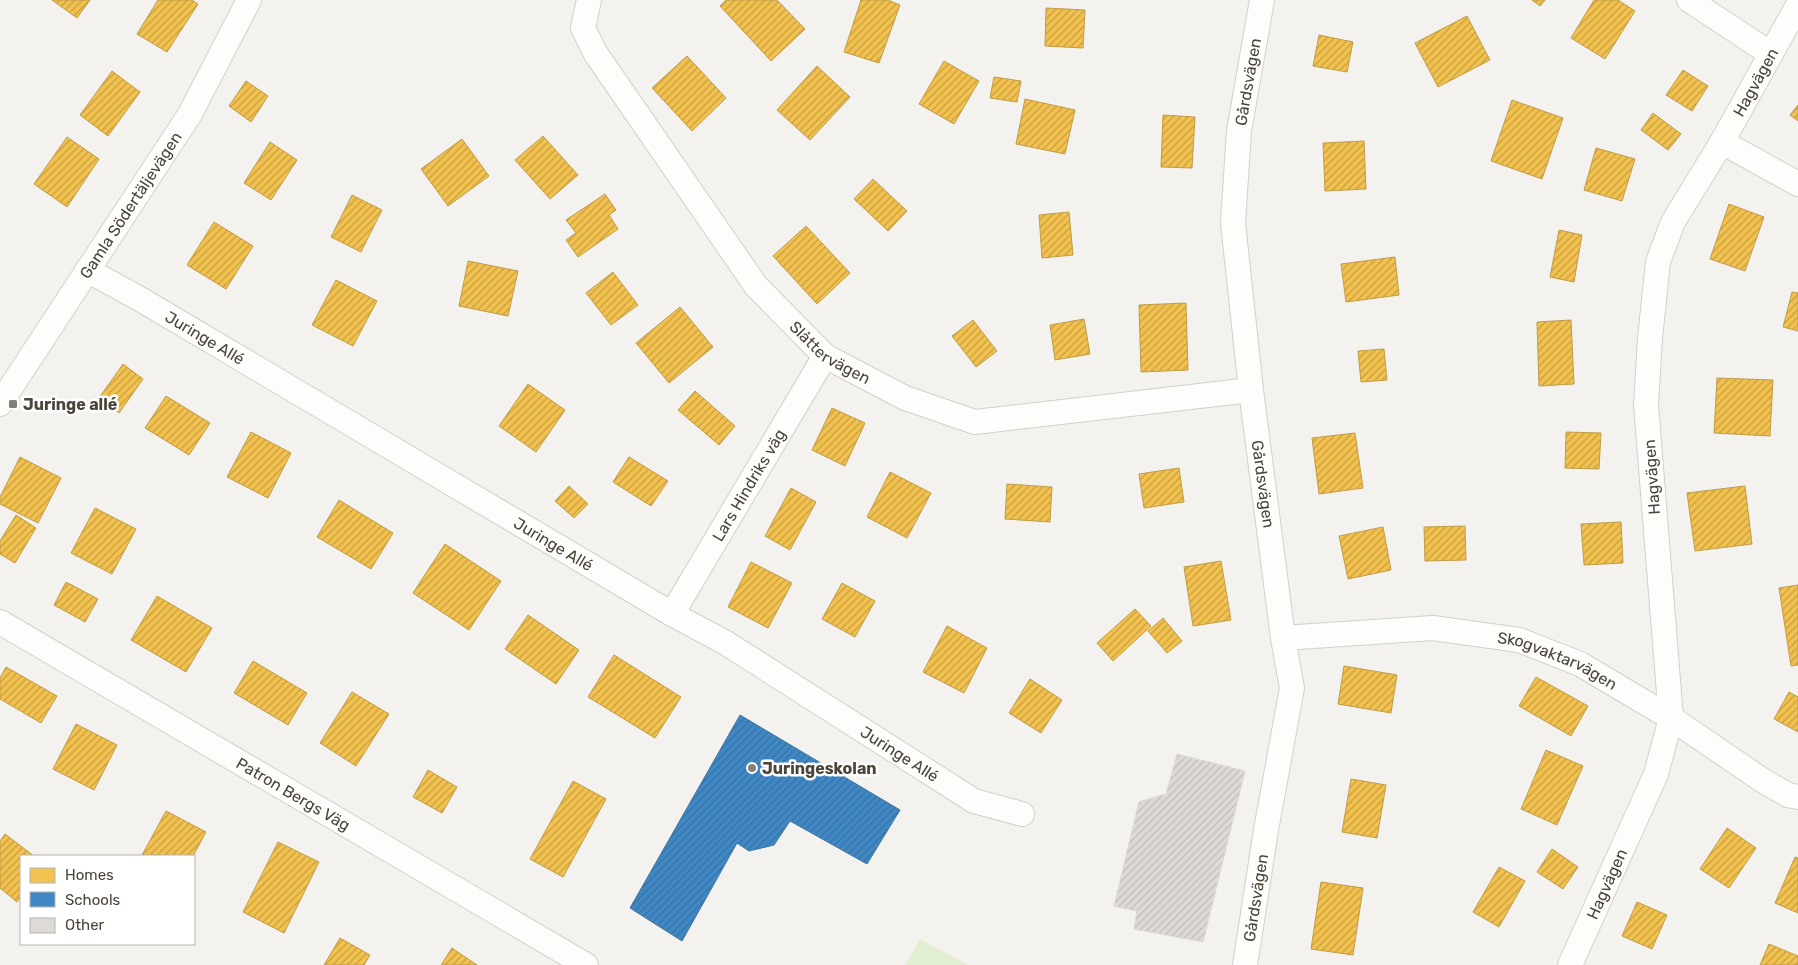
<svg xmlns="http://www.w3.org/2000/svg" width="1798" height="965" font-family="Rubik,sans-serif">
<defs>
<pattern id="homes-hatch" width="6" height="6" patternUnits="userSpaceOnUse" patternTransform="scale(1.25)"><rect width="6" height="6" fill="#f2c14e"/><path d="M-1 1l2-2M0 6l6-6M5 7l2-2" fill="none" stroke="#c69e42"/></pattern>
<pattern id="schools-hatch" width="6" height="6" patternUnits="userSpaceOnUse" patternTransform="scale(1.25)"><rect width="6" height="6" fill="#3f88c5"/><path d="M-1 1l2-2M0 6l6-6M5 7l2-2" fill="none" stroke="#3771a1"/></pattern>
<pattern id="building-hatch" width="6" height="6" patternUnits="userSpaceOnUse" patternTransform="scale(1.25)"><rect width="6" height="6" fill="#dedbd6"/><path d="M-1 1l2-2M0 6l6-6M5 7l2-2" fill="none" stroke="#c0bdb8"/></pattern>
</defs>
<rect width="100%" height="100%" fill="#f4f2ee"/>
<!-- grass -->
<path fill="#e1eecf" d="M920 939 968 965H905Z"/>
<!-- homes -->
<g fill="url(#homes-hatch)" stroke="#c09c48">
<path d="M52 0H90L77 18Z"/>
<path d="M158 0H192L198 4 167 52 137 34Z"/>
<path d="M726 0H777L805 29 771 61 720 6Z"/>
<path d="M861 0H888L900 5 879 63 844 52Z"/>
<path d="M1532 0H1545L1540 6Z"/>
<path d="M1594 0H1618L1635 11 1605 59 1571 38Z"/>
<path d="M1046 8 1085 10 1083 48 1045 46Z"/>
<path d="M1467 16 1490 60 1438 87 1415 43Z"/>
<path d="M1319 35 1353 42 1347 72 1313 66Z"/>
<path d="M687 56 726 98 692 131 652 88Z"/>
<path d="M944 61 979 81 954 124 919 104Z"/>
<path d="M817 66 850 97 810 140 777 110Z"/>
<path d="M1683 70 1708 86 1692 111 1666 95Z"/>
<path d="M112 71 140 92 108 136 80 115Z"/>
<path d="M994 77 1021 81 1017 102 990 98Z"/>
<path d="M246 81 268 96 251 122 229 106Z"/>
<path d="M1025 99 1075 110 1065 154 1016 144Z"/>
<path d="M1512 100 1563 118 1542 179 1491 161Z"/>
<path d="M1798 105V121L1790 115Z"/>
<path d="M1653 113 1681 134 1668 150 1641 130Z"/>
<path d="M1163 115 1195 117 1192 168 1161 167Z"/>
<path d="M543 136 578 175 550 199 515 160Z"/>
<path d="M67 137 99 159 67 207 34 184Z"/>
<path d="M462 139 489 176 448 206 421 169Z"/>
<path d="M1364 141 1366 189 1325 191 1323 143Z"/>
<path d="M270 142 297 160 271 200 244 183Z"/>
<path d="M1596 148 1635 159 1622 201 1584 190Z"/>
<path d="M873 179 907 211 888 231 854 199Z"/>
<path d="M605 194 616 210 609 215 618 229 578 257 566 240 576 233 566 220Z"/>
<path d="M352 195 382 210 361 252 331 237Z"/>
<path d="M1729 204 1764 217 1745 271 1710 259Z"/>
<path d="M1069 212 1073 255 1042 258 1039 215Z"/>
<path d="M214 222 253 246 226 289 187 265Z"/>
<path d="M806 226 850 273 817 304 773 256Z"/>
<path d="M1559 230 1582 235 1574 282 1550 277Z"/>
<path d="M1395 257 1399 295 1346 302 1341 264Z"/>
<path d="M468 261 518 271 508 316 459 306Z"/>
<path d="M613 272 638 305 611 325 586 293Z"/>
<path d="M336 280 377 301 353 346 312 325Z"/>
<path d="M1792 292 1798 293V331L1783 327Z"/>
<path d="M1186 303 1188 370 1141 372 1139 305Z"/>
<path d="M680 307 713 347 669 383 636 343Z"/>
<path d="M1084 319 1090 354 1055 360 1050 325Z"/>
<path d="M973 320 997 351 976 367 952 336Z"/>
<path d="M1571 320 1574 384 1539 386 1537 322Z"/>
<path d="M1384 349 1387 380 1361 382 1358 351Z"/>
<path d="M123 364 143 379 119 413 99 398Z"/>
<path d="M1717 378 1773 380 1770 436 1714 433Z"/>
<path d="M528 384 565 410 536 452 499 426Z"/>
<path d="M695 391 735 426 719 445 678 410Z"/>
<path d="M166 396 210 423 189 455 145 428Z"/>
<path d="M832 408 865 423 845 466 812 450Z"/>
<path d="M251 432 291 453 268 498 227 477Z"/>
<path d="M1566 432 1601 433 1599 469 1565 468Z"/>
<path d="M1355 433 1363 488 1319 494 1312 438Z"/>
<path d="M20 457 61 478 38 523 0 504V497Z"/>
<path d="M629 457 668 481 651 506 613 482Z"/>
<path d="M1179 468 1184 502 1144 508 1139 474Z"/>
<path d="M890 472 931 493 907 538 867 517Z"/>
<path d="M1007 484 1052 487 1050 522 1005 519Z"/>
<path d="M569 486 588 504 574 518 555 501Z"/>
<path d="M1745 486 1752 544 1695 551 1687 493Z"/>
<path d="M791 488 816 502 790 550 765 536Z"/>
<path d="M339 500 393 533 371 569 317 537Z"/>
<path d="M95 508 136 529 112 574 71 553Z"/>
<path d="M16 515 36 528 15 563 0 554V541Z"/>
<path d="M1621 522 1623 563 1584 565 1581 524Z"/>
<path d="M1465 526 1466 560 1425 561 1424 527Z"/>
<path d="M1383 527 1391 570 1348 579 1339 536Z"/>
<path d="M445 544 501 581 469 630 413 593Z"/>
<path d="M1221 561 1231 620 1193 626 1184 567Z"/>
<path d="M751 562 792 583 768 628 728 607Z"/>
<path d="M66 582 98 599 85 622 54 605Z"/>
<path d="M842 583 875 601 855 637 822 619Z"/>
<path d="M1798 585V665L1791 666 1779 588Z"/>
<path d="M157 596 212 628 186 672 131 640Z"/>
<path d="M1135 609 1151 626 1113 661 1097 643Z"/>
<path d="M528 615 579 650 556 684 505 649Z"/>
<path d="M1163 618 1182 641 1167 653 1148 631Z"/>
<path d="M947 626 987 648 964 693 923 672Z"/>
<path d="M614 655 681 697 655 738 588 697Z"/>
<path d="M253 661 307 693 288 725 234 693Z"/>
<path d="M1344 666 1397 675 1391 713 1338 704Z"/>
<path d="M6 667 57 696 41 723 0 699V678Z"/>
<path d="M1536 677 1588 706 1571 736 1519 706Z"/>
<path d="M1030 679 1062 700 1041 733 1009 713Z"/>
<path d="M352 692 389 714 356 766 320 743Z"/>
<path d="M1789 692 1798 697V732L1774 719Z"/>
<path d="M76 724 117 745 94 790 53 769Z"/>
<path d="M1546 750 1583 766 1557 825 1521 809Z"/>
<path d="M428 770 457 787 442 813 413 797Z"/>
<path d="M1351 779 1386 785 1377 838 1342 832Z"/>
<path d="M573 781 606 799 563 877 530 859Z"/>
<path d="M166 811 206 832 193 856 142 855Z"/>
<path d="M1727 828 1756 848 1729 888 1700 869Z"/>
<path d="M5 834 34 856H21V896L17 902 0 888V841Z"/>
<path d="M278 842 319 862 284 933 243 912Z"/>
<path d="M1552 849 1578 867 1563 889 1537 872Z"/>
<path d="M1795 857 1798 858V913L1775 903Z"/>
<path d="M1499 867 1525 881 1499 927 1473 912Z"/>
<path d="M1321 882 1363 888 1353 955 1311 949Z"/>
<path d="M1637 902 1667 915 1652 949 1622 936Z"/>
<path d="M340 938 370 955 364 965H324Z"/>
<path d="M1769 944 1798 956V965H1760Z"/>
<path d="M452 948 477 965H441Z"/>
</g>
<!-- schools -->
<path fill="url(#schools-hatch)" stroke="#43749b" d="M740 715 900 810 867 864 790 821 774 845 749 851 737 843 682 941 630 908Z"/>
<!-- building -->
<path fill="url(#building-hatch)" stroke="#dcd9d4" d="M1177 754 1245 771 1203 942 1134 929 1137 911 1114 906 1139 802 1166 794Z"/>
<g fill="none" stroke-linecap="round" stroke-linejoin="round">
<defs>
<g id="minor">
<path id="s1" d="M589 0 583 28 596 54 756 286 825 356 905 398 975 422 1251 390"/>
<path d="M1689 0 1771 54"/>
<path d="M1722 142 1798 184"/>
<path id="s2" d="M87 270 140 299 672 614 726 643 974 801 1022 814"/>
<path id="s3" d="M0 404 190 114 249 0"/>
<path id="s4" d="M672 614 825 356"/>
<path id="s5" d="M0 622 586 965"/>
<path id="s6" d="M1283 638 1433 628 1519 640 1580 664 1671 718 1762 780 1788 795 1798 797"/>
<path id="s7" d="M1245 965 1266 830 1292 688 1283 638 1251 390 1233 223 1239 131 1262 0"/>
<path id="s8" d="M1570 965 1656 774 1671 718 1646 405 1650 338 1658 262 1673 222 1722 142 1798 5"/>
</g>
</defs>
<!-- minor casing -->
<use href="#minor" stroke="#d2d0cb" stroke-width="26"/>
<!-- minor -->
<use href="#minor" stroke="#fdfdfc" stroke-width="24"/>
</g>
<!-- markers -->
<g fill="#868178" stroke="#fff" stroke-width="2">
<rect x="8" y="399" width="10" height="10" rx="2.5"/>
<circle cx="752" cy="768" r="5"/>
</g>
<g text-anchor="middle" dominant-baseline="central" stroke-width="5" stroke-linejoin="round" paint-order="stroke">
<!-- street labels -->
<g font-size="16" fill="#4b4439" stroke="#fff">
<text stroke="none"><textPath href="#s7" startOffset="892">Gårdsvägen</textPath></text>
<text stroke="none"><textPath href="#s8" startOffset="930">Hagvägen</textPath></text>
<text stroke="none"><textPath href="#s3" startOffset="238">Gamla Södertäljevägen</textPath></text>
<text stroke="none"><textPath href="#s2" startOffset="136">Juringe Allé</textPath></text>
<text stroke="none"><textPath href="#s1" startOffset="440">Slåttervägen</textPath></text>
<text transform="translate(1652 477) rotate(-94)">Hagvägen</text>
<text transform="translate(1263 484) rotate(82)">Gårdsvägen</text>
<text stroke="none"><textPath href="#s4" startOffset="150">Lars Hindriks väg</textPath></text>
<text stroke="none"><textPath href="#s2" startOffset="541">Juringe Allé</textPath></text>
<text stroke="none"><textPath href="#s6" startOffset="280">Skogvaktarvägen</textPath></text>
<text stroke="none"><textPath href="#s2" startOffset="946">Juringe Allé</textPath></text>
<text stroke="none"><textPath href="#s5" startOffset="340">Patron Bergs Väg</textPath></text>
<text stroke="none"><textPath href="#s8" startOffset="89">Hagvägen</textPath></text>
<text stroke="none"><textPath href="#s7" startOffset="68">Gårdsvägen</textPath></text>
</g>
<!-- poi labels -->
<g font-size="16" font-weight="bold" fill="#4b4439" stroke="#fff" text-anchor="start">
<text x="23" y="404">Juringe allé</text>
<text x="762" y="768">Juringeskolan</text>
</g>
</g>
<!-- legend -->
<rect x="20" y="855" width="175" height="90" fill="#ffffff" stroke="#b7b4b0"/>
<rect x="30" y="868" width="25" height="15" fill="#f2c14e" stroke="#b7b4b0"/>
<text x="65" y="880" font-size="15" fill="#4b4439">Homes</text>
<rect x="30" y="892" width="25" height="15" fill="#3f88c5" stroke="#b7b4b0"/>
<text x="65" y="905" font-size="15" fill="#4b4439">Schools</text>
<rect x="30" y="918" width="25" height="15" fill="#dedbd6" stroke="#b7b4b0"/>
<text x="65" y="930" font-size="15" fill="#4b4439">Other</text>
</svg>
